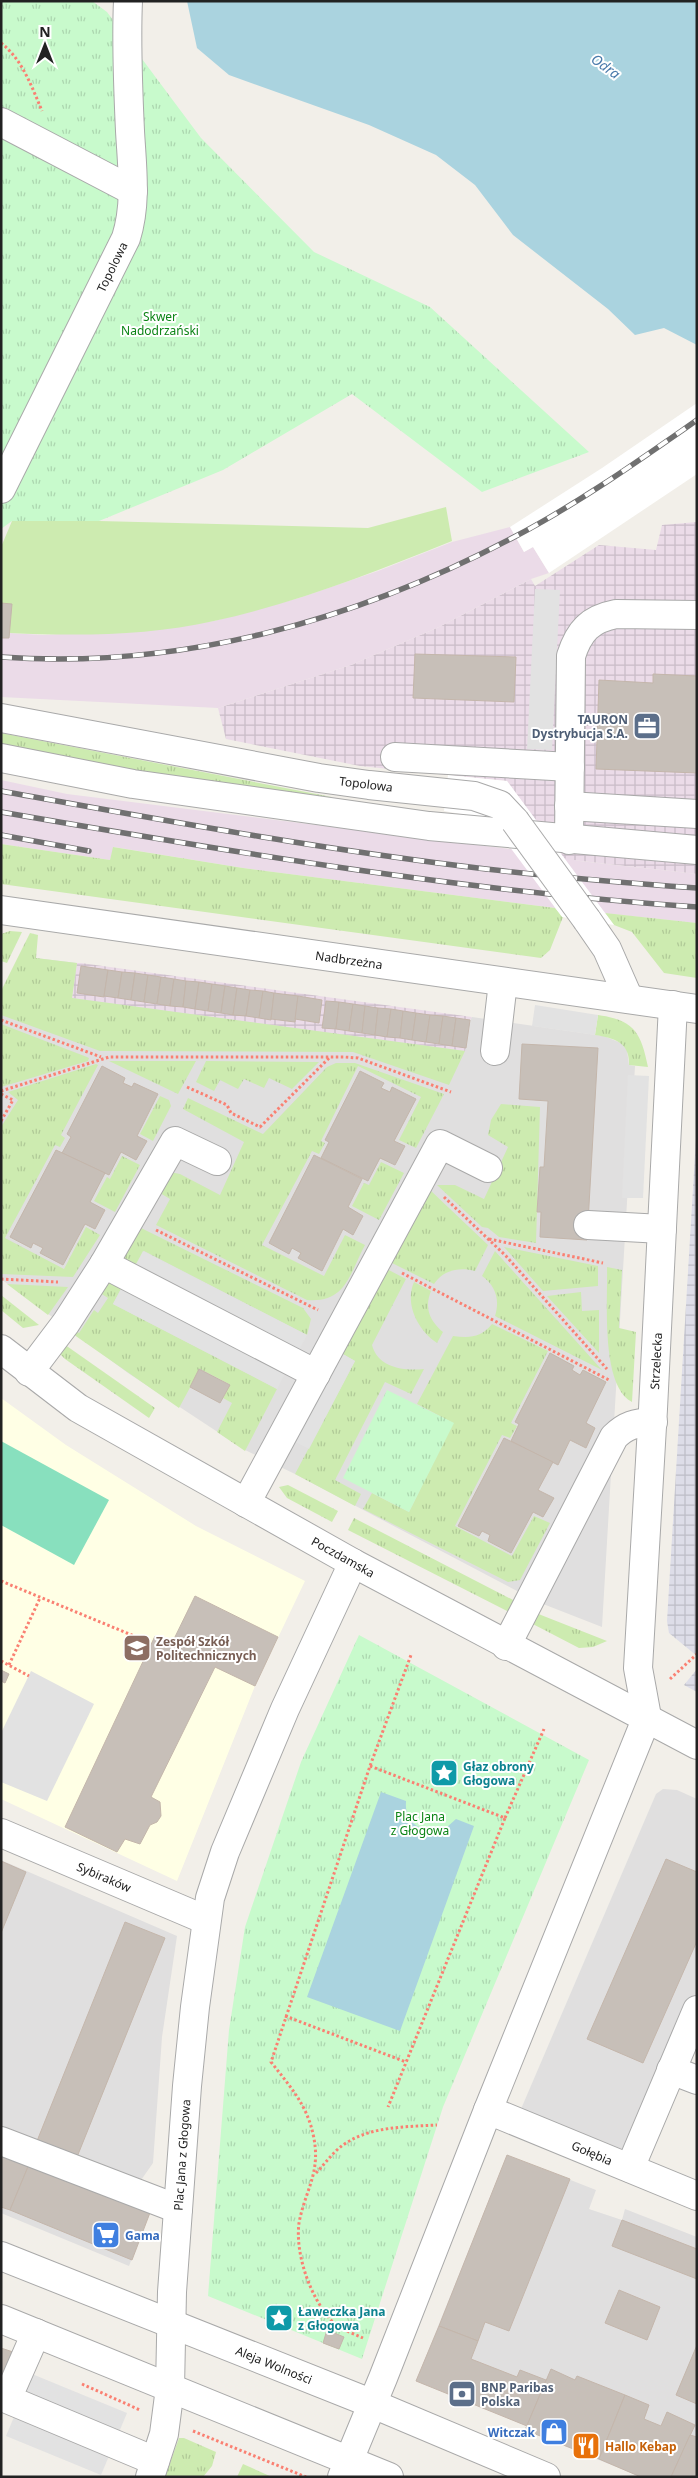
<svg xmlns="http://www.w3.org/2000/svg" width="698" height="2478" font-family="'Noto Sans',sans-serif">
<defs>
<pattern id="industrial-grid" width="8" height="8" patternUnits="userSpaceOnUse" patternTransform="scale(1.25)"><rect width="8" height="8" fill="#ebdbe8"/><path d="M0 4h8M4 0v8" fill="none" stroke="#c9bcc7"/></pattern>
<pattern id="grass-tufts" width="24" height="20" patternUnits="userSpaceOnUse" patternTransform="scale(1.25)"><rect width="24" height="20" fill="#cdebb0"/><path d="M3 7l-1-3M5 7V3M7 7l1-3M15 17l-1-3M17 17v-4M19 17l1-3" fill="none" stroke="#b0c997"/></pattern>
<pattern id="park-tufts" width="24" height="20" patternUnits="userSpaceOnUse" patternTransform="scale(1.25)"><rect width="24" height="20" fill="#c8facc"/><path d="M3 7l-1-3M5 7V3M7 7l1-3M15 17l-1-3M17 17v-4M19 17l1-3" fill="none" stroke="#acd6af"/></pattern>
<pattern id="plaza-grid" width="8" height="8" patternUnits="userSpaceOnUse" patternTransform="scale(1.25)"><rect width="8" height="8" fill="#dddde8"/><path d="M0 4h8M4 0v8" fill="none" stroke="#bdbdc7"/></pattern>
</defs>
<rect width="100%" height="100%" fill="#f2efe9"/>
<!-- residential -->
<g fill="#e0dfdf">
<path d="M35 958 77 963 72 997 470 1020 472 1017 604 1036 621 1043 627 1050 629 1065 635 1066 602 1627 538 1602 295 1474 245 1450 128 1373 1 1279V991Z"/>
<path d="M663 1789 677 1790 697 1799V2042L647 2159 521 2109 656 1794Z"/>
<path d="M1 1860 177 1936 162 2037 153 2163 127 2200 150 2210 129 2266 1 2213Z"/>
<path d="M507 2155 596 2190 589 2209 622 2220 625 2209 697 2237V2477H641L525 2430 527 2426 416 2381Z"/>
</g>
<!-- industrial -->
<g fill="url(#industrial-grid)">
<path d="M697 522V874L563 859 507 781 360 766 226 739 218 708 351 665 439 627 531 579 535 586 599 545 656 550 662 525Z"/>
<path d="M77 963H81L472 1017 470 1020 465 1051 72 998Z"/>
</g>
<!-- education -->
<path fill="#ffffe5" d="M1 1398 66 1445 196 1526 305 1581 255 1686 177 1881 1 1799Z"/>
<!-- railway -->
<g fill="#ebdbe8">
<path d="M510 527 524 552 533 547 549 573 531 579 439 627 351 665 218 708 1 697V638L9 633 43 635 168 628 214 621 299 598 378 571 452 542Z"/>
<path d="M1 780 67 794 511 849 580 861 697 874V923L555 908 243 868 114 847 110 860 1 844Z"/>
</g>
<!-- grass -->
<g fill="url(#grass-tufts)">
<path d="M1 733 332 797 235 791 1 746Z"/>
<path d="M1 844 110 860 113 847 243 868 555 908 563 917 550 950 541 958 1 884Z"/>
<path d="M605 913 697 923V978L664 973 632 932 614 925Z"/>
<path d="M10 931 22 932 7 963 1 961V934Z"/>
<path d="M30 933 38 935 36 958 77 963 72 998 465 1051 449 1085 353 1052 100 1051 1 1015V991Z"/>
<path d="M598 1015C634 1020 641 1032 648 1067L629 1065C630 1043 615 1038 595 1035Z"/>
<path d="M1 1024 87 1057 89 1058 88 1061 1 1087Z"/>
<path d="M109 1061H196L178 1094Z"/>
<path d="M206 1061 319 1062 292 1089 269 1078 264 1088 244 1079 238 1089 220 1080 214 1091 196 1082Z"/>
<path d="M336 1063H355L444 1094 416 1148 399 1140 421 1097 358 1066 321 1141 325 1143 319 1154 312 1151 262 1245 324 1276 345 1235 365 1245C349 1275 346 1303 307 1300L156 1225 170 1199 155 1190 170 1172 180 1174 220 1195 244 1142 183 1109 188 1098 263 1134 327 1067Z"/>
<path d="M96 1064 98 1065 61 1135 65 1138 60 1147 55 1145 5 1238 64 1269 86 1227 100 1235 73 1277 1 1274V1127L18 1100 8 1092Z"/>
<path d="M160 1096 169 1100 171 1106 153 1141 140 1134Z"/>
<path d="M501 1104 540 1107 536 1243 499 1237 488 1228 482 1227 437 1185H455L484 1199 508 1147 488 1135 491 1120Z"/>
<path d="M122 1156 140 1165 115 1212 94 1201 107 1177 110 1179Z"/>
<path d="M381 1162 404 1173 379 1220 352 1206 364 1183 369 1185Z"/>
<path d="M429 1189 488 1245 475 1271C459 1267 443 1270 434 1284L388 1261Z"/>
<path d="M137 1226 303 1308 311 1319 307 1335 144 1251 134 1268 119 1260Z"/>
<path d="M504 1247 598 1266V1286L543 1291Z"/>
<path d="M495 1251 602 1370 495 1316C500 1300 496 1286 482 1276Z"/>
<path d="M607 1267 622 1270 619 1328 636 1332 632 1402C600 1386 608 1299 607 1267Z"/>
<path d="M385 1268 406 1279 372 1345C378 1368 404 1371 424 1369L411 1394 385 1382 335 1480 361 1494 355 1506 295 1474 355 1361 341 1353Z"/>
<path d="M107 1277 122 1287 113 1304 277 1389 245 1451 217 1432 232 1403 223 1398 229 1384 200 1369 179 1408 70 1332 72 1329 79 1333 94 1310 98 1313 108 1298 97 1291Z"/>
<path d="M414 1282 431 1291C424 1308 430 1321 443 1332L437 1343C419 1331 404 1305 414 1282Z"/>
<path d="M7 1284 68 1287 48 1315Z"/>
<path d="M581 1292 582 1311 599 1310V1353L547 1296Z"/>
<path d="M1 1295 39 1325 23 1328 1 1310Z"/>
<path d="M492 1324 548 1351 511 1423 517 1426 510 1438 502 1435 455 1526 512 1556 534 1516 550 1523 520 1580 508 1582 363 1509 372 1493 409 1512 453 1423 417 1404 453 1336C469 1338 481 1338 492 1324Z"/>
<path d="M61 1342 155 1408 149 1418 65 1359 60 1354Z"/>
<path d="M288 1485 338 1511 332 1522 287 1498 279 1487Z"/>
<path d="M354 1518 517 1602 511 1613 348 1530Z"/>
<path d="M532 1611 541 1615 607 1641 593 1647 579 1648 527 1621Z"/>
<path d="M179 2438H184L216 2452 212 2466 203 2477H165Z"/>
<path d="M243 2464 272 2477H237Z"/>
</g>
<!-- park -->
<g fill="url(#park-tufts)">
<path d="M1 1H92L107 12 201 138 314 252 430 307 589 452 482 492 352 394 223 470 99 521H12L1 529Z"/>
<path d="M387 1390 454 1423 409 1512 343 1478Z"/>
<path d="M359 1635 589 1760 443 2107 362 2359 208 2296 229 2030 245 1927 301 1762Z"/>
</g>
<!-- garden -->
<path fill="#cdebb0" d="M446 507 452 541C375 572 296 603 214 621 148 636 77 636 10 633L9 638H1V547L12 521H99L368 528Z"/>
<!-- pitch -->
<path fill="#88e0be" d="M1 1441 109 1500 74 1565 1 1525Z"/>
<!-- parking -->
<g fill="#e2e2e2">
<path d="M535 589 560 590 552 750 527 749Z"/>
<path d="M535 1005 598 1015 595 1035 532 1026Z"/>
<path d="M628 1075 649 1076 643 1198H622Z"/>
<path d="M143 1251 307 1335 298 1352 134 1268Z"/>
<path d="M122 1287 287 1370 277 1389 113 1304Z"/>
<path d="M341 1353 355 1361 309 1449 293 1441Z"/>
<path d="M31 1671 94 1704 47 1801 1 1782V1733Z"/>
<path d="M32 2374 127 2413 101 2475 6 2436Z"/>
</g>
<!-- plaza -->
<g fill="url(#plaza-grid)">
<path d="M697 1122V1656L669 1633 667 1621Z"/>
<path d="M697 1669V1692L684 1685Z"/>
</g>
<!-- water -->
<g fill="#aad3df">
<path d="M187 1H697V345L664 328 635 335 608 309 513 235 475 185 436 155 369 125 229 75 197 48Z"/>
<path d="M381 1792 406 1801C404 1827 425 1833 446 1828L456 1819 474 1826 400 2031 307 1997Z"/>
</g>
<!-- pier -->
<g fill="#fff">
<path d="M697 403V474L549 573 533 547 524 552 510 527 602 468Z"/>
<path d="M448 775 507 781 614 925 562 917 489 819 444 811Z"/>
</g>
<!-- building -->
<g fill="#c7bfb8" stroke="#c4b6ab">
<path d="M1 603 12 604 9 638H1Z"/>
<path d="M415 654 516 657 514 702 413 698Z"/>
<path d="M653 674 697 676V773L596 769 599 680 653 683Z"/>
<path d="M81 966 108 970 104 997 77 993Z"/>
<path d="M108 970 122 972 118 998 104 996Z"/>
<path d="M122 972 135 973 131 1000 118 998Z"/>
<path d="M135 973 148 975 144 1002 131 1000Z"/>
<path d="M148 975 161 977 157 1004 144 1002Z"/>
<path d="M161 977 174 979 170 1006 157 1004Z"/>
<path d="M174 979 186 981 183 1007 170 1006Z"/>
<path d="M186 981 199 982 195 1009 183 1007Z"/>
<path d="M199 982 212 984 208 1011 195 1009Z"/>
<path d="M212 984 225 986 221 1013 208 1011Z"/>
<path d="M225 986 237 988 233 1015 221 1013Z"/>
<path d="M237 988 250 990 246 1016 233 1015Z"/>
<path d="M250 990 263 991 259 1018 246 1016Z"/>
<path d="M263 991 274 993 271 1020 259 1018Z"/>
<path d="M274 993 298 996 295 1022 271 1019Z"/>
<path d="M298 996 322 1000 319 1023 295 1019Z"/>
<path d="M326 1001 339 1002 336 1029 322 1028Z"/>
<path d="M339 1002 353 1004 349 1031 336 1029Z"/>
<path d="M353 1004 365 1006 362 1033 349 1031Z"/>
<path d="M365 1006 378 1008 375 1035 362 1033Z"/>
<path d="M378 1008 391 1009 387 1037 375 1035Z"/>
<path d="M391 1009 403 1011 400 1038 387 1037Z"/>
<path d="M403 1011 416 1013 412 1040 400 1038Z"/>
<path d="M416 1013 430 1015 426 1042 412 1040Z"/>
<path d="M430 1015 443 1016 439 1044 426 1042Z"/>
<path d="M443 1016 456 1018 452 1046 439 1044Z"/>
<path d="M456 1018 470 1020 466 1048 452 1046Z"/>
<path d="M522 1044 598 1048 587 1240 540 1237 541 1212H537L540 1167H544L548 1101 519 1099Z"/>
<path d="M102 1066 125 1078 123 1083 132 1087 134 1083 158 1094 137 1136 147 1141 136 1160 121 1152 109 1175 62 1153 71 1137 67 1134Z"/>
<path d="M360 1071 384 1083 381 1088 390 1092 392 1087 416 1099 394 1141 405 1146 395 1165 380 1158 368 1181 321 1158 329 1142 325 1140Z"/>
<path d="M56 1150 105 1173 90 1202 105 1210 95 1229 85 1224 63 1265 40 1253 43 1248 33 1243 31 1248 10 1237Z"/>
<path d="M314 1155 362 1179 348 1207 363 1216 353 1235 343 1229 322 1271 298 1258 301 1253 292 1248 289 1254 269 1243Z"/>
<path d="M550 1353 574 1366 572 1370 580 1375 583 1370 606 1382 586 1423 595 1428 586 1448 570 1440 558 1465 511 1441 519 1424 515 1422Z"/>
<path d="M199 1369 230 1385 220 1403 190 1387Z"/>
<path d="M504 1438 553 1462 538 1490 554 1498 543 1517 533 1512 511 1553 488 1541 490 1535 482 1531 479 1536 458 1526Z"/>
<path d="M195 1596 278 1637 255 1686 215 1667 151 1797 160 1802 161 1816 157 1822 150 1825 140 1844 125 1839 117 1852 65 1827 155 1636 172 1643Z"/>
<path d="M1 1670 9 1674 5 1683 1 1681Z"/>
<path d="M666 1859 697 1872V1941L643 2063 587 2039Z"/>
<path d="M1 1861 26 1872 1 1933Z"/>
<path d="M125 1922 165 1938 77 2157 37 2141Z"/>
<path d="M1 2150 30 2162 10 2210 1 2207Z"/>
<path d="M507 2155 570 2179 509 2331 485 2322 478 2341 439 2326Z"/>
<path d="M30 2162 151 2210 132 2260 10 2210Z"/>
<path d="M622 2220 697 2249V2279L612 2246Z"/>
<path d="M619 2290 660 2307 647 2340 605 2323Z"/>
<path d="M439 2326 478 2341 471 2359 517 2377 520 2370 546 2380 527 2426 416 2381Z"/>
<path d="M327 2330 344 2337 339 2349 323 2343Z"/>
<path d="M697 2345V2404L676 2395Z"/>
<path d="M1 2348 16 2353 1 2389Z"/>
<path d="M551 2369 575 2380 577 2376 625 2395 599 2459 525 2430Z"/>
<path d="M625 2395 649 2405 644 2419 661 2426 667 2412 695 2425 671 2477H641L599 2459Z"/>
<path d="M690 2435 697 2437V2477H671Z"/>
</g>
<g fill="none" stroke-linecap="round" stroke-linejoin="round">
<defs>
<g id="minor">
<path d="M1 122 133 191"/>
<path d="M1 489 126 238C137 203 132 167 130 131 128 88 126 45 128 1"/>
<path d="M1 718 319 778 369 785 474 796 500 805 515 821"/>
<path d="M395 757 570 767"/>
<path d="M1 758 133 784 429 826 697 850"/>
<path d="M569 806 697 814"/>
<path d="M569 840 571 656C579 631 590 619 616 614L697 615"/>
<path d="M1 910 697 1009"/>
<path d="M587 920 607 949 629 999"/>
<path d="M495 1051 503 982"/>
<path d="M588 1225 662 1229"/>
<path d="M104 1264 316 1374"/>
<path d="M1 1349 78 1408 353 1563 697 1745"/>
<path d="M29 1372 66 1323 104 1264 175 1141 217 1161"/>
<path d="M246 1503 440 1144 488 1168"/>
<path d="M506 1646 614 1437C626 1425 635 1423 653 1422"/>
<path d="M647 1717 638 1668 653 1409 673 1005"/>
<path d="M1 1833 206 1920"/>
<path d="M671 2070 697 2080"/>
<path d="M488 2110 697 2196"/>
<path d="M1 2141 178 2209"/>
<path d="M630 2168 697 2010"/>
<path d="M1 2256 373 2404 546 2477"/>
<path d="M1 2319 389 2477"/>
<path d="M36 2333 7 2399 155 2461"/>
<path d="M150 2477 164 2434 170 2388 172 2292 187 2086 195 2007 210 1898 225 1852 285 1709 353 1563"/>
<path d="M342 2477 383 2378 488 2110 647 1717"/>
</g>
</defs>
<!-- minor casing -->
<use href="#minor" stroke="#a9a9a9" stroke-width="30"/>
<!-- path -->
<g stroke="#fa8072" stroke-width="3" stroke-dasharray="2.5 2.5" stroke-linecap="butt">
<path d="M1 43C22 59 32 87 42 111"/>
<path d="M1 1020 101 1057"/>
<path d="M187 1087 227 1105 231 1113 260 1127 330 1057"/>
<path d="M1 1091 109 1057H344L358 1058 451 1092"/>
<path d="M1 1094 13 1100 1 1121"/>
<path d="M444 1197 506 1256 607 1369"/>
<path d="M156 1230 318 1310"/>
<path d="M489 1239 603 1263"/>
<path d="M402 1273 609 1380"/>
<path d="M1 1279 58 1282"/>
<path d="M1 1581 139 1638"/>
<path d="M1 1661 29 1676"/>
<path d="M9 1665 40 1598"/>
<path d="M670 1679 697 1654"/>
<path d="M370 1766 505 1818 388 2107"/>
<path d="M505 1818 544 1729"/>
<path d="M285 2016 406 2062"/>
<path d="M316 2173C324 2165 333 2152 343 2145 370 2126 405 2127 437 2125"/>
<path d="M363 2338C352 2333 337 2328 330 2319 310 2296 295 2254 299 2223 305 2190 322 2172 313 2134 307 2105 289 2085 271 2062L370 1766 411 1655"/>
<path d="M82 2384 140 2410"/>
<path d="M193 2431 306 2477"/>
</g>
<!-- minor -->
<use href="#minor" stroke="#fff" stroke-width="28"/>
<defs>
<g id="rail">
<path d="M1 657C181 670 358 620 516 536 579 503 638 461 697 420"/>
<path d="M1 791C162 820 324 850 486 869 556 877 626 883 697 888"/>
<path d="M1 812C232 852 462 891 697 907"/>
<path d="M1 835 89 851"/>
</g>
</defs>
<!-- rail casing -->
<use href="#rail" stroke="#707070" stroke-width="5.5"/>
<!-- rail -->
<use href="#rail" stroke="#fff" stroke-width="4" stroke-dasharray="11" stroke-linecap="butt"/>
<defs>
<path id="minor-bridge" d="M515 821 587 920"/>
</defs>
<!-- minor-bridge casing -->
<use href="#minor-bridge" stroke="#a9a9a9" stroke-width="30" stroke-linecap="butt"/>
<!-- minor-bridge -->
<use href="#minor-bridge" stroke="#fff" stroke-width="28"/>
</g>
<!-- icons -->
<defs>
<symbol id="office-square" viewBox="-11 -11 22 22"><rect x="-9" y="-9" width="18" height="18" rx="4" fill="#5c6f8a" stroke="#fff"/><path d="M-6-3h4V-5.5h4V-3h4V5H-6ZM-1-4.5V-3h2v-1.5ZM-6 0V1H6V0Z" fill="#fff"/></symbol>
<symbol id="school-square" viewBox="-11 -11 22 22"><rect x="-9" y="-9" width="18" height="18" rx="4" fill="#8d6e63" stroke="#fff"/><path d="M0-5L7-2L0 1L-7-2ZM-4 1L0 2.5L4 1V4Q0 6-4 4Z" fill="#fff"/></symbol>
<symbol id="sight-square" viewBox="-11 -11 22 22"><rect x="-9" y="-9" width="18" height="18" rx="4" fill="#0f9aa8" stroke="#fff"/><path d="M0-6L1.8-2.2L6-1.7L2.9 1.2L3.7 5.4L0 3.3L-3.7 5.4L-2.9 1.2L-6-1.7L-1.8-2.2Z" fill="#fff"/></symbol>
<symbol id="supermarket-square" viewBox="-11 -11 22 22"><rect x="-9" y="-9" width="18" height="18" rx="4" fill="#3f7fe0" stroke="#fff"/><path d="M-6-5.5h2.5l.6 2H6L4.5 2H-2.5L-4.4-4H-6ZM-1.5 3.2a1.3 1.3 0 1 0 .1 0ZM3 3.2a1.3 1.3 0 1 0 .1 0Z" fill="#fff"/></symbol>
<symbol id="bank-square" viewBox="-11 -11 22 22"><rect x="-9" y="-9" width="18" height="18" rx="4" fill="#5c6f8a" stroke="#fff"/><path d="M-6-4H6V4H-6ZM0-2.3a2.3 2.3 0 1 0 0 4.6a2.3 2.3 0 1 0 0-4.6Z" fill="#fff"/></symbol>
<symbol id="shop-square" viewBox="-11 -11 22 22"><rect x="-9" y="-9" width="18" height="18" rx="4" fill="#3f7fe0" stroke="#fff"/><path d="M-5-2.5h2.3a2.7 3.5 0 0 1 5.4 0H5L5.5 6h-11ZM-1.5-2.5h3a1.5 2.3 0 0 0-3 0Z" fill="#fff"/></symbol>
<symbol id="restaurant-square" viewBox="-11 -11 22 22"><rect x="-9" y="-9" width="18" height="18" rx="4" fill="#e8710a" stroke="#fff"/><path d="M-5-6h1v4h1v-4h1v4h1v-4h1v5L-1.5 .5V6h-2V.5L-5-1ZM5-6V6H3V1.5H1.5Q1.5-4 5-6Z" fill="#fff"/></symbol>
</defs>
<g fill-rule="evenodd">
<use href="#office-square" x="631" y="710" width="32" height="32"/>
<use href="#school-square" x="121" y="1632" width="32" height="32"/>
<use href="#sight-square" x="428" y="1757" width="32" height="32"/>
<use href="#supermarket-square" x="90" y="2219" width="32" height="32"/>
<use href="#sight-square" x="263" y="2302" width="32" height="32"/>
<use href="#bank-square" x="446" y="2378" width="32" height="32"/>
<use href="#shop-square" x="538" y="2416" width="32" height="32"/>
<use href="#restaurant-square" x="570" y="2430" width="32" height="32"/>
</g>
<g text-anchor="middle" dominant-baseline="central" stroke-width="4" stroke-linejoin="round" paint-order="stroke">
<!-- street labels -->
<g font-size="12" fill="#222" stroke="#fff">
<text transform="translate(112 267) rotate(-64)">Topolowa</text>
<text transform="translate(366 784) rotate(7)">Topolowa</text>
<text transform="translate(349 960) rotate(8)">Nadbrzeżna</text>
<text transform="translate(656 1361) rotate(-87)">Strzelecka</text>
<text transform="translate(343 1557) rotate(29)">Poczdamska</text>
<text transform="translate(104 1877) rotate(23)">Sybiraków</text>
<text transform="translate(592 2153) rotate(23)">Gołębia</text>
<text transform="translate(182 2155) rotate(-86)">Plac Jana z Głogowa</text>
<text transform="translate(274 2365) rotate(22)">Aleja Wolności</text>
</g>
<!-- park labels -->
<g font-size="12" fill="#0c8416" stroke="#fff">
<text x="160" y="316">Skwer<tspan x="160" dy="14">Nadodrzański</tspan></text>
<text x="420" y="1816">Plac Jana<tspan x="420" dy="14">z Głogowa</tspan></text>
</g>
<!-- service labels -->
<g font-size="12" font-weight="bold" fill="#4e5e75" stroke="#fff" text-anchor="end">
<text x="628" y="719">TAURON<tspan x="628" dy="14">Dystrybucja S.A.</tspan></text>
<text x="481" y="2387" text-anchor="start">BNP Paribas<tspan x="481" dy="14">Polska</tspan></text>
</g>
<!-- education labels -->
<g font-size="12" font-weight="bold" fill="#785e54" stroke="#fff" text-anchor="start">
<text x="156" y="1641">Zespół Szkół<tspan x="156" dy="14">Politechnicznych</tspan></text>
</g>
<!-- culture labels -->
<g font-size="12" font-weight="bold" fill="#0d838f" stroke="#fff" text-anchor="start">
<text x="463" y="1766">Głaz obrony<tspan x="463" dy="14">Głogowa</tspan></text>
<text x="298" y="2311">Ławeczka Jana<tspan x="298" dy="14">z Głogowa</tspan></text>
</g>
<!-- shop labels -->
<g font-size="12" font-weight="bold" fill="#366cbe" stroke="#fff" text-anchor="start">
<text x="125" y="2235">Gama</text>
<text x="535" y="2432" text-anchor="end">Witczak</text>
</g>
<!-- food labels -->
<g font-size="12" font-weight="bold" fill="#c56008" stroke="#fff" text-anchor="start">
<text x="605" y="2446">Hallo Kebap</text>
</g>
<!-- water labels -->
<g font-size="14" font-style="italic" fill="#4a7aab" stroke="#fff">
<text transform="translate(606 66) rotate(36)">Odra</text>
</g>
</g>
<!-- border -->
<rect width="698" height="2478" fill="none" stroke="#222222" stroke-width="5"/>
<!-- north arrow -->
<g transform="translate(45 45)" stroke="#ffffff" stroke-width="4" paint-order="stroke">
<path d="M0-4L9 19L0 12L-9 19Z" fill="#222222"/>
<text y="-8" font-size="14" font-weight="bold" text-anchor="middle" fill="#222222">N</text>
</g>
</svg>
